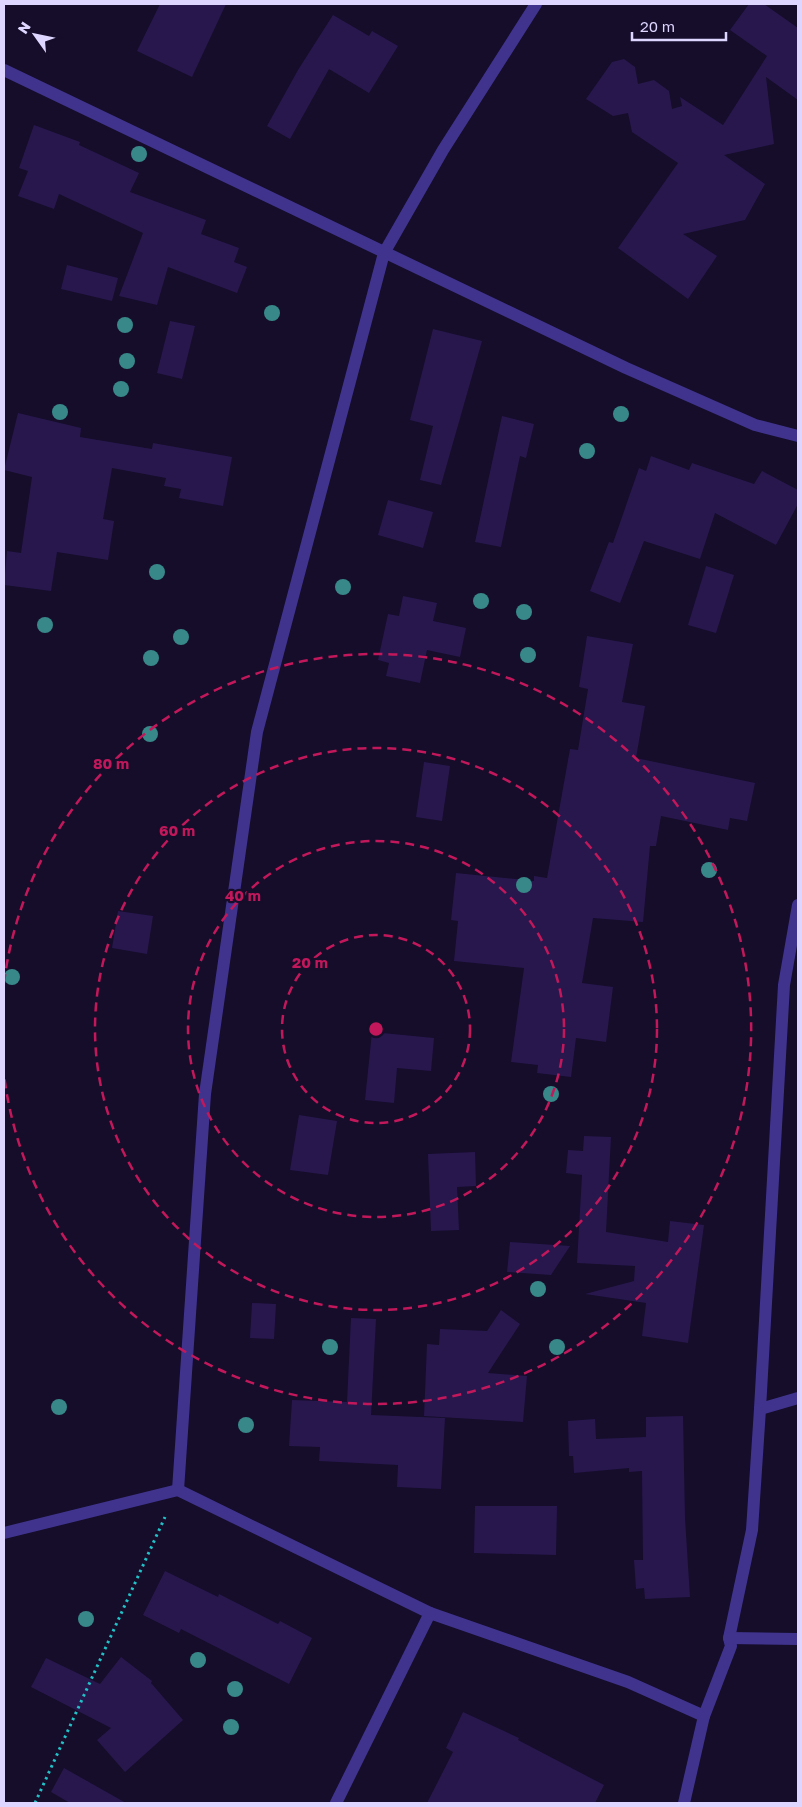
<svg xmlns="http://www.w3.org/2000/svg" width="802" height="1807" font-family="'Golos Text',sans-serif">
<rect width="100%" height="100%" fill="#150d2a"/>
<!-- building -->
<g fill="#28174d">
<path d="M160 4H226L192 77 137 51Z"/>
<path d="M749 4H764L798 28V100L766 77 774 144 724 155 765 184 745 220 683 234 717 256 688 299 618 248 678 163 632 132 628 113 613 116 586 99 612 62 624 59 635 67 638 84 654 80 669 91 672 109 682 106 680 97 723 125 767 56 730 30Z"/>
<path d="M333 15 369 36 372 31 398 46 369 93 329 69 290 139 267 126 298 70Z"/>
<path d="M34 125 80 142 79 145 139 173 130 192 206 220 201 234 239 248 234 262 247 267 237 293 168 267 157 305 119 296 143 233 59 194 54 209 18 196 28 171 19 168Z"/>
<path d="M67 265 118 278 112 301 61 289Z"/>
<path d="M170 321 195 326 182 379 157 373Z"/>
<path d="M433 329 482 341 441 485 420 480 433 426 410 420Z"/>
<path d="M18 413 81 428 80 437 152 449 153 443 232 457 223 506 179 498 181 489 164 486 166 478 112 468 103 519 114 521 108 560 57 552 51 591 4 585 7 551 21 553 32 477 4 470Z"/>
<path d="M502 416 534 424 526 458 520 456 501 547 475 542Z"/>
<path d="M651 456 689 470 692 463 754 484 762 471 798 490V504L776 545 715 513 700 559 644 541 620 603 590 591 609 542 613 543 639 468 646 471Z"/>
<path d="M388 500 433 512 423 548 378 535Z"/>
<path d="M706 566 734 575 716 633 688 625Z"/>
<path d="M403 596 437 603 433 621 466 628 460 657 427 650 420 683 386 676 389 663 378 660 388 614 399 616Z"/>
<path d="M587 636 633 644 622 702 645 706 636 758 755 783 747 821 730 818 728 830 661 816 656 846H650L643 922 593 918 582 983 613 987 606 1042 576 1038 571 1077 537 1073 538 1065 511 1062 524 968 454 961 458 921 451 920 456 873 534 881V876L547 878 570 749 578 750 588 689 579 687Z"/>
<path d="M424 762 450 766 442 821 416 817Z"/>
<path d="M118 911 153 916 147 954 112 948Z"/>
<path d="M372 1032 434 1038 431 1071 397 1068 394 1103 365 1100Z"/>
<path d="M299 1115 337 1121 328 1175 290 1170Z"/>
<path d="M584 1136 611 1137 606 1232 668 1242 670 1221 704 1225 688 1343 642 1336 646 1303 585 1294 634 1281 635 1266 577 1263 582 1175 566 1173 568 1150 583 1151Z"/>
<path d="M475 1152 476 1186 457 1187 459 1230 431 1231 428 1154Z"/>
<path d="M510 1242 570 1246 551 1275 507 1272Z"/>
<path d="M252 1303 276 1304 274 1339 250 1338Z"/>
<path d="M501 1310 520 1324 488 1373 527 1376 523 1422 424 1416 427 1344 439 1345 440 1329 487 1331Z"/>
<path d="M351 1318 376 1319 371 1415 445 1418 441 1489 397 1487 398 1465 319 1461 320 1447 289 1446 292 1400 347 1402Z"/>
<path d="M683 1416 685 1518 690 1597 645 1599 644 1588 636 1589 634 1560H643L642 1471 629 1472V1468L574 1473 573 1456H569L568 1421 595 1419 596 1439 646 1437V1417Z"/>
<path d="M475 1506H557L556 1555 474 1553Z"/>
<path d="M165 1571 218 1597 219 1594 278 1624 280 1621 312 1638 289 1684 181 1629 179 1633 143 1615Z"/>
<path d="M121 1657 152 1681 151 1683 183 1720 125 1772 97 1740 111 1728 31 1687 46 1658 100 1684Z"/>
<path d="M463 1712 519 1738 518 1740 604 1785 595 1803H427L453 1752 446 1748Z"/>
<path d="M64 1768 126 1803H70L51 1792Z"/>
</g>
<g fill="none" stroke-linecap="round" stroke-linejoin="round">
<!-- path -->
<path stroke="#22c1c8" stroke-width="3" stroke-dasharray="2.5 4" stroke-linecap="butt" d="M35 1803 165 1517"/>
<!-- minor -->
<g stroke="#40338e" stroke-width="12">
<path d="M4 70 626 368 755 425 798 436"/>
<path d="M760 1409 784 985 798 905"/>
<path d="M178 1490 205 1094 257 732 384 253 443 150 536 4"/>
<path d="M4 1533 178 1490 430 1613 628 1682 704 1716 731 1646 729 1638 752 1530 760 1409 798 1398"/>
<path d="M729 1638 798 1639"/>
<path d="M336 1803 430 1613"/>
<path d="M684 1803 704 1716"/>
</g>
</g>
<!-- trees -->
<g fill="#388889">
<circle cx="139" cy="154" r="8"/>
<circle cx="272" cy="313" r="8"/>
<circle cx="125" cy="325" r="8"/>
<circle cx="127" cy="361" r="8"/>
<circle cx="121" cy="389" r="8"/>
<circle cx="60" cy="412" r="8"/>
<circle cx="621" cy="414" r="8"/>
<circle cx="587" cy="451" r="8"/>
<circle cx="157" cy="572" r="8"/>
<circle cx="343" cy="587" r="8"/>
<circle cx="481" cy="601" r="8"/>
<circle cx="524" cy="612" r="8"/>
<circle cx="45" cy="625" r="8"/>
<circle cx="181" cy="637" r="8"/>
<circle cx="528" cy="655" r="8"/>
<circle cx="151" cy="658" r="8"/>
<circle cx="150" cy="734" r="8"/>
<circle cx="709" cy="870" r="8"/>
<circle cx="524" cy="885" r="8"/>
<circle cx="12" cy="977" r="8"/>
<circle cx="551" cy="1094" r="8"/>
<circle cx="538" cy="1289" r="8"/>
<circle cx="330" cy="1347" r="8"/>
<circle cx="557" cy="1347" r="8"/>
<circle cx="59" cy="1407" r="8"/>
<circle cx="246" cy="1425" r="8"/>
<circle cx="86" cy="1619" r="8"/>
<circle cx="198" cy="1660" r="8"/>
<circle cx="235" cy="1689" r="8"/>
<circle cx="231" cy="1727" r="8"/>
</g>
<!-- distance rings -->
<g fill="none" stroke="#c2185b" stroke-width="2.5" stroke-dasharray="9 6">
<circle cx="376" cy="1029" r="94"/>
<circle cx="376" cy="1029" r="188"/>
<circle cx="376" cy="1029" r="281"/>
<path d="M4 983A375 375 0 1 1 4 1075"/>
</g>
<circle cx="376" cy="1029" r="8" fill="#c2185b" stroke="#150d2a" stroke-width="2.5"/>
<g font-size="15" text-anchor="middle" font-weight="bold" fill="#c2185b" stroke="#150d2a" stroke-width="4.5" stroke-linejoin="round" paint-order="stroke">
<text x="111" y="769">80 m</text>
<text x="177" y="836">60 m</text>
<text x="243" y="901">40 m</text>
<text x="310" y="968">20 m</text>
</g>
<!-- border -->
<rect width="802" height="1807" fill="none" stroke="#dfd6ff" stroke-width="10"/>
<!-- north arrow -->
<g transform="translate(35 35) rotate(303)" stroke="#150d2a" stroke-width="4" paint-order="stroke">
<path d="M0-4L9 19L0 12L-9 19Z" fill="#dfd6ff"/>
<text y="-8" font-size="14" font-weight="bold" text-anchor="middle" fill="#dfd6ff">N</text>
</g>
<!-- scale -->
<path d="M632 32v8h94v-8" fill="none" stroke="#dfd6ff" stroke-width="2.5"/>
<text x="640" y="32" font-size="15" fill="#dfd6ff" stroke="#150d2a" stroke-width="4" paint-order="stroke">20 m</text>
</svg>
